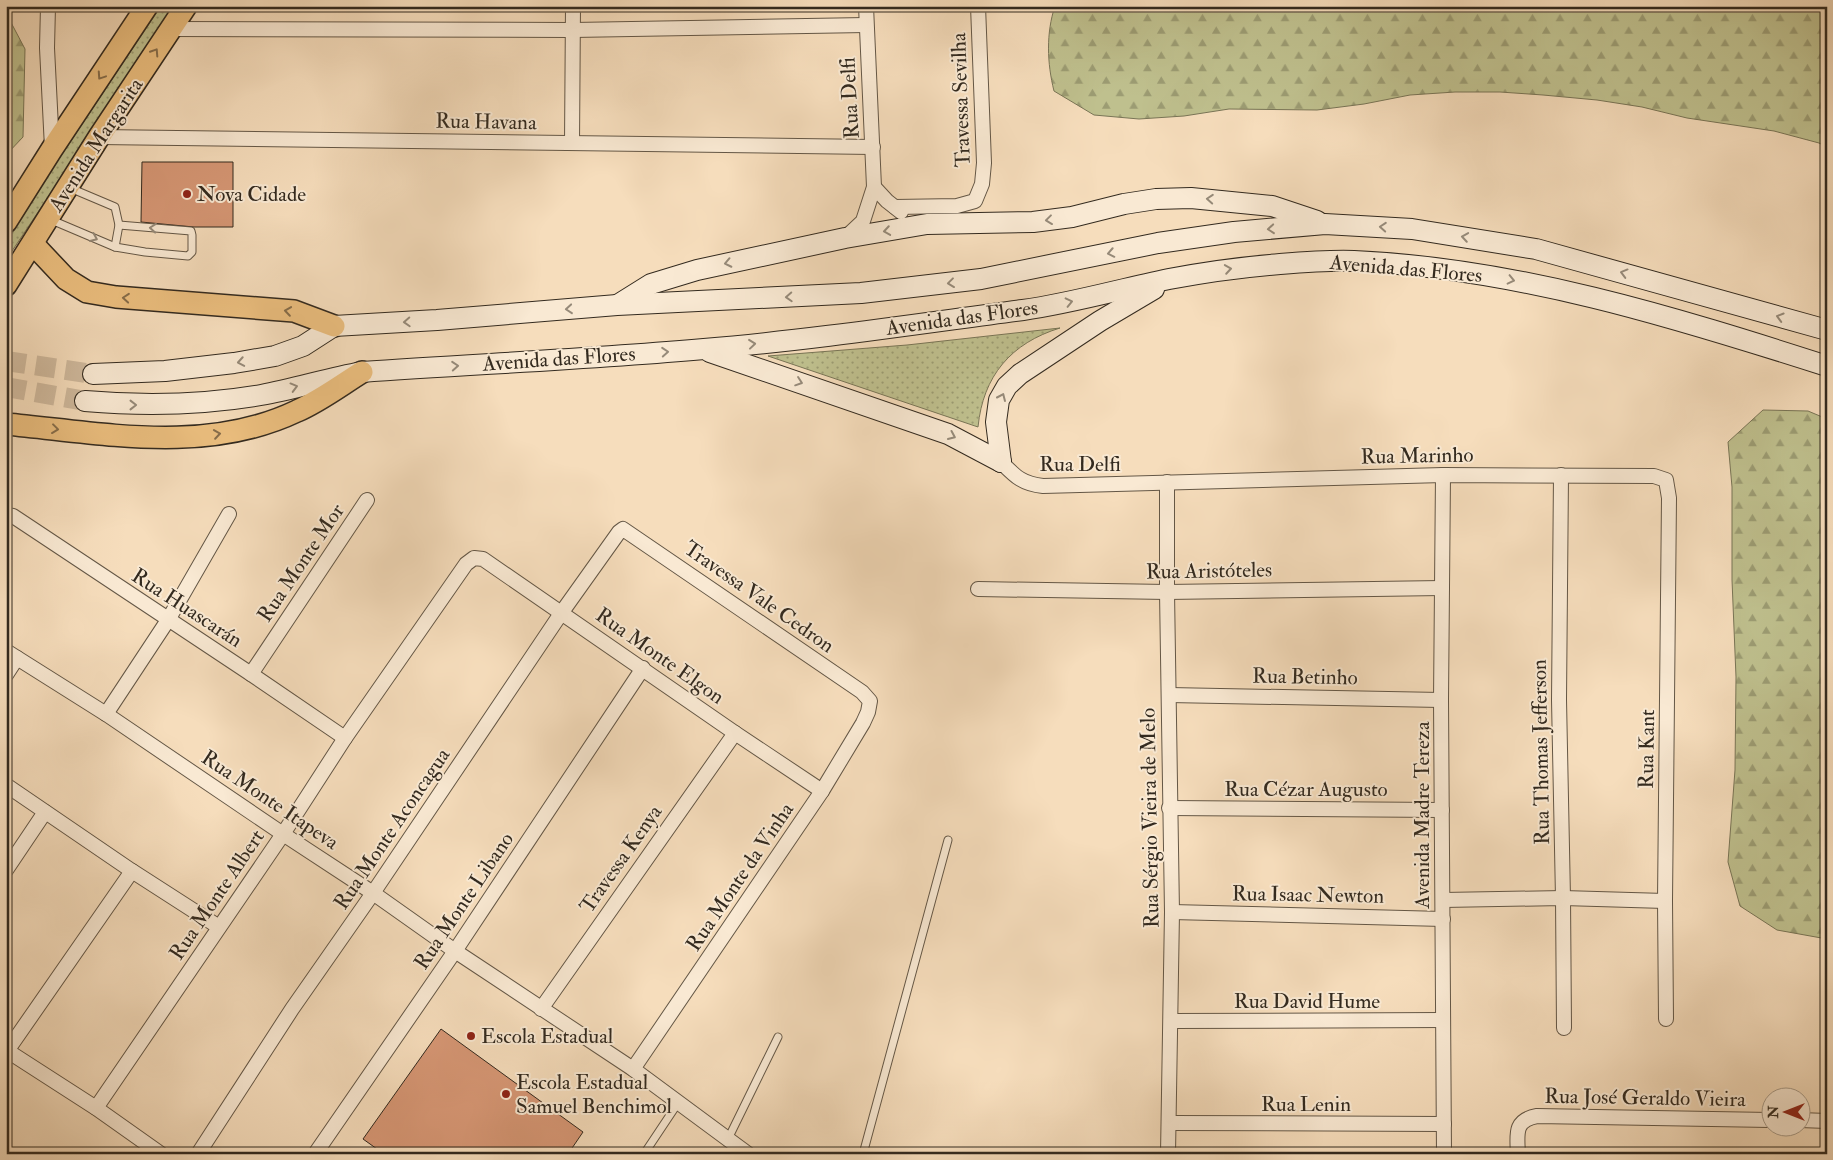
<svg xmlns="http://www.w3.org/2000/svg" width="1833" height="1160" font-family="'IM FELL Double Pica',serif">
<defs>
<pattern id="grass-dots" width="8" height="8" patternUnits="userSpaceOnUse" patternTransform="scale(1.25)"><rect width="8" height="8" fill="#bfc08e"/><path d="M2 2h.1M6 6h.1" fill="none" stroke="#9c9c73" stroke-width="1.8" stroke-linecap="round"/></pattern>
<pattern id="forest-firs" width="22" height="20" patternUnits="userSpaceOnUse" patternTransform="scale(1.25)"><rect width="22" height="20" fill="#bfc08e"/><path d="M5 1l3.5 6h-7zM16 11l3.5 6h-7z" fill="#9c9c73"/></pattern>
</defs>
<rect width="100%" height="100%" fill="#f6ddbc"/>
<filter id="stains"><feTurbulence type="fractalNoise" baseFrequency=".004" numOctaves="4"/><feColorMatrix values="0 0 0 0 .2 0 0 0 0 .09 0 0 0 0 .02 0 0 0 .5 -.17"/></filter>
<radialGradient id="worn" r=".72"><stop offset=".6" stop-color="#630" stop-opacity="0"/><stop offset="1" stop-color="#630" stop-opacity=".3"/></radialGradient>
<!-- grass -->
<g fill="url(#grass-dots)" stroke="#797556">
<path d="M161 6H176L6 260V238Z"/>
<path d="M1060 328C1011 343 983 376 978 427L768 356 907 345Z"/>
</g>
<!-- forest -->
<g fill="url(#forest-firs)" stroke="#797556">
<path d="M1055 6H1827V147L1819 143 1774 131 1687 118 1642 107 1597 100 1543 95 1500 92H1455L1410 95 1364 104 1317 110 1229 109 1184 116 1139 119 1094 115 1054 91C1047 63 1046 33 1055 6Z"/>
<path d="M6 13 25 49 23 137 6 155Z"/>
<path d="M1763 410 1808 411 1827 419V939L1777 930 1740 906 1728 862 1735 770 1736 677 1732 580V487L1728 442Z"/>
</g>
<!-- building -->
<g fill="#d69775" stroke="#332a1f">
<path d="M142 162H233V227H194L141 222Z"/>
<path d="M441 1029 583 1132 568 1154H384L363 1139Z"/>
</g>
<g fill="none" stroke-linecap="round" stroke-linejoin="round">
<!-- secondary-tunnel -->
<g stroke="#cfb99d" stroke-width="20" stroke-dasharray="20 10" stroke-linecap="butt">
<path d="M6 361 93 374"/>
<path d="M6 387 85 401"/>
</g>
<defs>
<g id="service">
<path d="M70 188 115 207 119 225 115 247"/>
<path d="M49 219 115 247 145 252 188 256 192 252V235L191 231 119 225"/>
<path d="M728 1139 778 1037"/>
<path d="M644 1154 678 1103"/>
<path d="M863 1154 948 840"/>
</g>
<g id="minor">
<path d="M48 6 47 48 52 148"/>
<path d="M171 29 573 30 866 25"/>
<path d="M99 137 873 147"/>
<path d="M572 143 573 6"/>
<path d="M874 187 887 201 901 212"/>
<path d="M895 207 957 206 975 201 982 184 984 163 978 6"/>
<path d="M847 236 863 221 874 187 866 6"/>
<path d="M1001 462C1015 476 1022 484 1043 486L1443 475 1654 476 1666 480 1669 498 1665 901 1666 1019"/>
<path d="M1443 475 1441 700 1444 1154"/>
<path d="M1561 475 1559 700 1563 898 1564 1028"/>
<path d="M1167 482V592L1172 912 1168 1154"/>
<path d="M6 515 13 516 251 674 345 738"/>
<path d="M978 589 1167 592 1442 588"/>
<path d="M6 651 106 714 283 834 373 893 455 951 633 1069 748 1154"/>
<path d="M251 674 367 500"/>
<path d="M6 675 17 658"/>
<path d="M1169 695 1441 700"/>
<path d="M106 714 168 620 229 514"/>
<path d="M6 785 132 871 219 927"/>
<path d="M1169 808 1442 810"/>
<path d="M6 870 45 812"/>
<path d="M1443 900 1563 898 1665 901"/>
<path d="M1172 912 1443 919"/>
<path d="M541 1009 735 733"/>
<path d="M1171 1021 1443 1020"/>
<path d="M6 1050 96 1108 161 1154"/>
<path d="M7 1051 132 871"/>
<path d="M96 1108 283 834 345 738 466 564 474 558 483 559 735 733 822 791"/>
<path d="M1800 1120 1827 1121"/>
<path d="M1169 1123 1444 1124"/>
<path d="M198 1154 292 1009 373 893 562 612 619 532 623 529 862 692 870 701 868 712 863 723 822 791 633 1069"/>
<path d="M315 1154 455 951 643 668"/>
<path d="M1518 1154C1517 1134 1514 1120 1537 1116L1770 1120"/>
</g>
<g id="secondary">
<path d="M619 304 651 284 697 270 845 238 927 224 1033 222 1072 217 1124 204 1156 199 1191 198 1272 206 1317 221"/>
<path d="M710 352 948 434 1001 462"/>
<path d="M93 374 165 371 234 363 275 356 303 346 334 326 437 320 617 305 861 293 981 279 1158 243 1234 232 1325 224 1412 229 1536 249 1827 330"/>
<path d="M85 401C143 406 203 405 261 395 295 389 328 378 362 372 476 364 591 359 704 349 811 340 917 324 1023 310 1073 303 1120 289 1169 279 1206 272 1243 267 1280 264 1305 262 1330 260 1354 261 1516 268 1674 317 1827 366"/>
<path d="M1001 462 996 422 999 400 1007 386 1020 374 1100 321 1154 289"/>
</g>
<g id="primary">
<path d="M6 222 52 149 147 6"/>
<path d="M33 244 66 279 87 292 116 297 294 311 334 326"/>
<path d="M6 285 99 137 186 6"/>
<path d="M6 424C103 433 205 455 297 411 320 401 341 385 362 372"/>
</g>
</defs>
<!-- service casing -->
<use href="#service" stroke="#645746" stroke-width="9"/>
<!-- minor casing -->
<use href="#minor" stroke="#645746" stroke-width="16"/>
<!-- secondary casing -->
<use href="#secondary" stroke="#332a1f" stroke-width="22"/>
<!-- primary casing -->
<use href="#primary" stroke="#332a1f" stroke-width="24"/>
<!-- service -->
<use href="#service" stroke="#f9e9d3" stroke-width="7"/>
<!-- minor -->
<use href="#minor" stroke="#f9e9d3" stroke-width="14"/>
<!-- secondary -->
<use href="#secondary" stroke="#f9e9d3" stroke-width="20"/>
<!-- primary -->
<use href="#primary" stroke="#ebbe7e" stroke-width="21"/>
</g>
<!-- one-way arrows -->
<defs><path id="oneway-chevron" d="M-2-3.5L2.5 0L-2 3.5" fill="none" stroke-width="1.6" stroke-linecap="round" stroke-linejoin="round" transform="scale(1.25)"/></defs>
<g stroke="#866d4a">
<use href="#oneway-chevron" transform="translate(155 52) rotate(-57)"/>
<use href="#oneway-chevron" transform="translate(101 76) rotate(124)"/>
<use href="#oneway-chevron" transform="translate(126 298) rotate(-175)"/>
<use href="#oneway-chevron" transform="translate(288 311) rotate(-172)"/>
<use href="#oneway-chevron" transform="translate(55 429) rotate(7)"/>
<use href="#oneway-chevron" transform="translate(217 434) rotate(-8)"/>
</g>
<g stroke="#968a79">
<use href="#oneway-chevron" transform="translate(1210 199) rotate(-176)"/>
<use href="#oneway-chevron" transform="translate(1049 220) rotate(173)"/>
<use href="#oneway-chevron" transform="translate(1383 227) rotate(-176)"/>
<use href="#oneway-chevron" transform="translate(153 228) rotate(-175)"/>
<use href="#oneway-chevron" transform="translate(1271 229) rotate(175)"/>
<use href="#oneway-chevron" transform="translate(887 231) rotate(171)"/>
<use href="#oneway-chevron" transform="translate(1465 237) rotate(-171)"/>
<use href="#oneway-chevron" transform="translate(94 238) rotate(23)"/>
<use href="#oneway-chevron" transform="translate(1111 253) rotate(169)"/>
<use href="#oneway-chevron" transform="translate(728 263) rotate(168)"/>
<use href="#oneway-chevron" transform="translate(1228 269) rotate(-9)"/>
<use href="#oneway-chevron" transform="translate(1624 273) rotate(-165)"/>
<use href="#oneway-chevron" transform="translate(1511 280) rotate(13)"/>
<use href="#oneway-chevron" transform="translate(951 283) rotate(173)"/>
<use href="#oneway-chevron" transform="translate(789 297) rotate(177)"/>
<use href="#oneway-chevron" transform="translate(1069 302) rotate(-13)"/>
<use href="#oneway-chevron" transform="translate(569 309) rotate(175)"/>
<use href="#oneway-chevron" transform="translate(1780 317) rotate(-164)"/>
<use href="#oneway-chevron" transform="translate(407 322) rotate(177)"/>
<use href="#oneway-chevron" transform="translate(752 344) rotate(-6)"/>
<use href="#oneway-chevron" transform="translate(665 352) rotate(-4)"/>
<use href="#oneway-chevron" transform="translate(241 362) rotate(170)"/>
<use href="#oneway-chevron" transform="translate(455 366) rotate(-4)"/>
<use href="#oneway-chevron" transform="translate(799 382) rotate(19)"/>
<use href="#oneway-chevron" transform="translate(294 387) rotate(-15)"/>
<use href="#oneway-chevron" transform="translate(1002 397) rotate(-66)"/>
<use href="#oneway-chevron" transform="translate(133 405)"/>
<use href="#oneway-chevron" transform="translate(952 436) rotate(24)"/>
</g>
<!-- markers -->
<g fill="#8f2418" stroke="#f9e9d3" stroke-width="2">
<circle cx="187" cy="194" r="5"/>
<circle cx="471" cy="1036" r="5"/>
<circle cx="506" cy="1094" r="5"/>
</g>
<g text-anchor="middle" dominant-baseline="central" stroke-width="4" stroke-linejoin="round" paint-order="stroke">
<!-- street labels -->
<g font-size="21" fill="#332a1f" stroke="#f9e9d3">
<text transform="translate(850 98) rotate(-93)">Rua Delfi</text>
<text transform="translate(961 100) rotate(-92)">Travessa Sevilha</text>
<text transform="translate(486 122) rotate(1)">Rua Havana</text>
<text transform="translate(96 145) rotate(-57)">Avenida Margarita</text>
<text transform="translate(1406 269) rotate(5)">Avenida das Flores</text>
<text transform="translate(962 318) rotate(-8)">Avenida das Flores</text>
<text transform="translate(559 359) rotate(-4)">Avenida das Flores</text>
<text transform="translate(1417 456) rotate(-1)">Rua Marinho</text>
<text x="1080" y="464">Rua Delfi</text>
<text transform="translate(301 563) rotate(-56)">Rua Monte Mor</text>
<text transform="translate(1209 571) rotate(-1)">Rua Aristóteles</text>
<text transform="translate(759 597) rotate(35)">Travessa Vale Cedron</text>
<text transform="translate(187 608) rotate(33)">Rua Huascarán</text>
<text transform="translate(660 656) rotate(35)">Rua Monte Elgon</text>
<text transform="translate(1305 677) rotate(1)">Rua Betinho</text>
<text transform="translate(1647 749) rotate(-89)">Rua Kant</text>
<text transform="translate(1541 752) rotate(-91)">Rua Thomas Jefferson</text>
<text x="1306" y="789">Rua Cézar Augusto</text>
<text transform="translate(270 800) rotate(34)">Rua Monte Itapeva</text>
<text transform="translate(1422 815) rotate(-90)">Avenida Madre Tereza</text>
<text transform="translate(1150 818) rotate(-91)">Rua Sérgio Vieira de Melo</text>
<text transform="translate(392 829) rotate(-56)">Rua Monte Aconcagua</text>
<text transform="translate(621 859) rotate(-55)">Travessa Kenya</text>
<text transform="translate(740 877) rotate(-56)">Rua Monte da Vinha</text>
<text transform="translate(217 895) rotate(-56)">Rua Monte Albert</text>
<text transform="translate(1308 895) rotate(1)">Rua Isaac Newton</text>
<text transform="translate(464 901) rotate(-56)">Rua Monte Libano</text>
<text x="1307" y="1001">Rua David Hume</text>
<text transform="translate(1645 1098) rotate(1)">Rua José Geraldo Vieira</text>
<text x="1306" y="1104">Rua Lenin</text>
</g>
<!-- poi labels -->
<g font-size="21" fill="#332a1f" stroke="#f9e9d3" text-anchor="start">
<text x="197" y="194">Nova Cidade</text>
<text x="481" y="1036">Escola Estadual</text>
<text x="516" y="1082">Escola Estadual<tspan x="516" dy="24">Samuel Benchimol</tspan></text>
</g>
</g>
<!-- margin -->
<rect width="1833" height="1160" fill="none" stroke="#f6ddbc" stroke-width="25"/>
<rect x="8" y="8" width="1818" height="1145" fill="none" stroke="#332a1f" stroke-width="2.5"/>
<rect x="12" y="12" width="1808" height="1135" fill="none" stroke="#332a1f"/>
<!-- north arrow -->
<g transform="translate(1786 1112) rotate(270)"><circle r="24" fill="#f9e9d3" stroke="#aa9d8b"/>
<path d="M0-4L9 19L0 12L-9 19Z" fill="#8f2418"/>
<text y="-8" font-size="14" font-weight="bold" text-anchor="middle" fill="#332a1f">N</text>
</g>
<rect width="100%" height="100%" filter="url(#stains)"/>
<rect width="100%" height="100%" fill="url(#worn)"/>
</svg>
